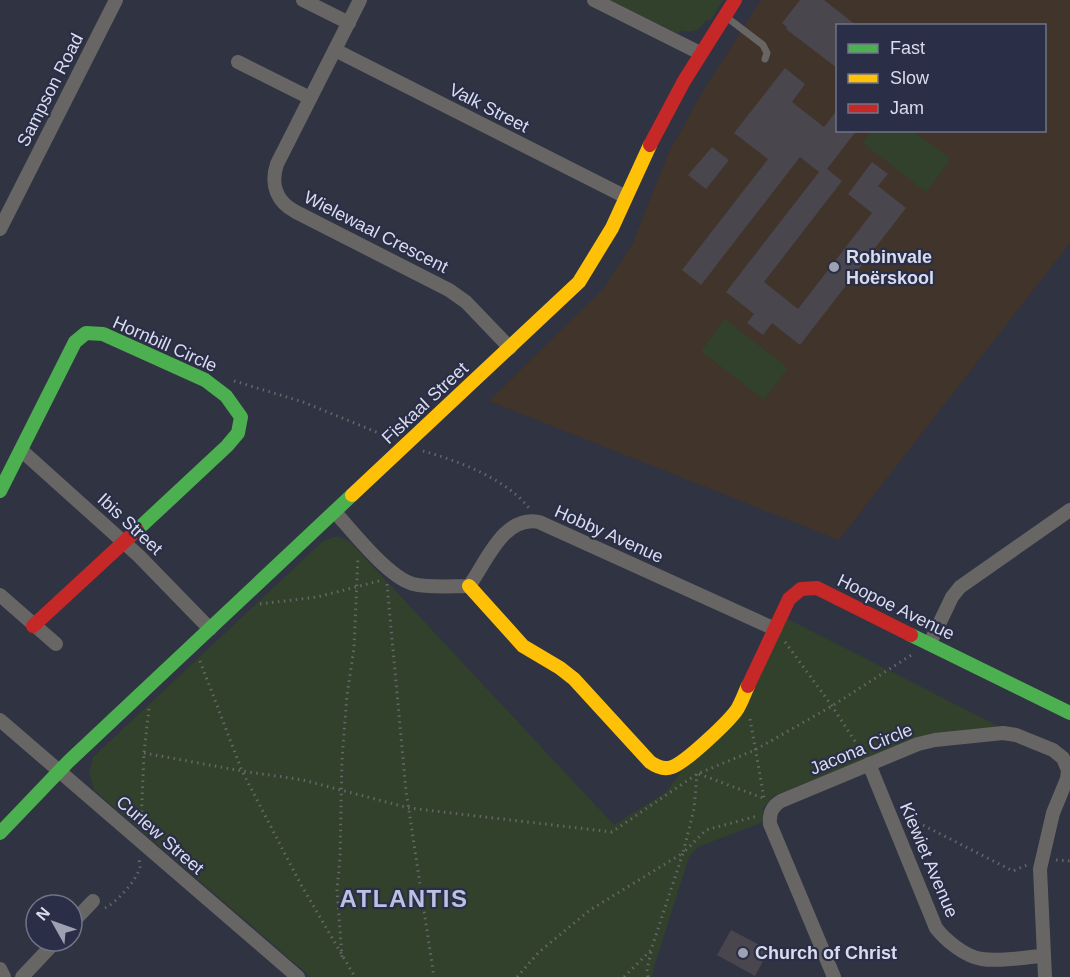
<svg xmlns="http://www.w3.org/2000/svg" width="1070" height="977" font-family="Arial,sans-serif">
<rect width="100%" height="100%" fill="#303341"/>
<!-- education -->
<path fill="#40342b" fill-rule="evenodd" d="M761 0H1070V243L839 540 489 401 602 290 632 245 668 154 703 91ZM838 26H1044V130H838Z"/>
<!-- green -->
<g fill="#32412b">
<path d="M610 0H723L710 21 706 20C701 30 692 34 681 30L679 34Z"/>
<path d="M873 130 913 131 951 159 926 192 863 143Z"/>
<path d="M725 319 788 368 764 400 701 351Z"/>
<path d="M334 537H340L350 542 614 825 666 792 681 772 730 727 786 618 998 726 916 738 773 796 763 808V822L698 847 689 857 654 967 652 977H311L94 790 89 773 93 757 323 541Z"/>
</g>
<!-- building -->
<g fill="#4a464e">
<path d="M800 0H824L857 26H837V68L786 29 787 27 782 23Z"/>
<path d="M785 68 805 84 792 102 824 127 837 110V130H857L827 169 842 181 764 282 798 309 872 213 848 194 872 162 888 174 878 186 906 208 800 345 772 323 763 335 747 323 754 314 726 292 819 172 800 157 701 285 682 270 768 159 734 133Z"/>
<path d="M712 147 729 160 706 189 688 175Z"/>
<path d="M731 930 769 950 755 976 717 955Z"/>
</g>
<g fill="none" stroke-linecap="round" stroke-linejoin="round">
<!-- path -->
<g stroke="#666667" stroke-width="3" stroke-dasharray="1.5 4.5" stroke-linecap="butt">
<path d="M234 381 303 402 391 438"/>
<path d="M423 451C459 461 506 479 529 508"/>
<path d="M387 584 406 791 434 977"/>
<path d="M260 604 317 597 383 580"/>
<path d="M785 642 832 706 862 752"/>
<path d="M200 661 242 771 300 883 355 977"/>
<path d="M750 719 764 798"/>
<path d="M144 753 242 771 303 780 409 808 612 832 697 774 755 750 832 706 913 654"/>
<path d="M699 774 763 798"/>
<path d="M907 819 909 818 1013 871 1027 865"/>
<path d="M141 824 144 753 149 708"/>
<path d="M1056 860 1070 861"/>
<path d="M105 908C116 903 137 880 140 867 140 864 139 860 139 857"/>
<path d="M342 957 337 890 340 858 342 759 347 695 354 648 358 557"/>
<path d="M517 977 539 952 590 910 683 853 694 809 697 774"/>
<path d="M624 977 651 950 683 853 706 830 757 816"/>
<path d="M648 977 647 969 651 952"/>
</g>
<!-- lane -->
<path stroke="#686665" stroke-width="7" d="M725 16 763 45 767 53 765 59"/>
<!-- street -->
<g stroke="#686665" stroke-width="14">
<path d="M303 0 349 23"/>
<path d="M360 0 277 164C270 185 277 202 296 212L449 290 466 302 510 348"/>
<path d="M594 0 700 53"/>
<path d="M335 50 626 197"/>
<path d="M238 62 310 98"/>
<path d="M0 229 116 0"/>
<path d="M21 450 139 556 210 629"/>
<path d="M335 512C353 532 388 577 413 584 430 588 451 586 469 586 486 563 503 515 539 522L775 629"/>
<path d="M0 595 56 644"/>
<path d="M930 643 952 597 960 587 1070 510"/>
<path d="M0 720 298 977"/>
<path d="M869 764 936 928C946 941 966 957 982 959 1000 962 1025 957 1043 956"/>
<path d="M72 923 93 901"/>
<path d="M0 969 4 977"/>
<path d="M22 977 56 941"/>
<path d="M834 977 770 824C769 814 772 806 781 801L918 744 935 740 1003 733 1016 735 1053 750 1063 758 1065 763 1068 770 1067 779 1053 813 1040 869 1045 977"/>
</g>
<!-- fast -->
<g stroke="#4caf50" stroke-width="14">
<path d="M0 491 75 342 86 333 103 334 205 380 226 396 241 417 238 433 227 446 137 530"/>
<path d="M911 635 1070 713"/>
<path d="M0 833 69 761 352 495"/>
</g>
<!-- slow -->
<g stroke="#ffc107" stroke-width="14">
<path d="M352 495 579 282 612 228 650 145"/>
<path d="M469 586 523 646 560 668 574 679 650 762C657 767 664 770 672 767 685 763 727 723 736 711 741 704 744 694 748 686"/>
</g>
<!-- jam -->
<g stroke="#c62828" stroke-width="14">
<path d="M650 145 684 81 735 0"/>
<path d="M33 626 137 530"/>
<path d="M748 686 789 599 801 589 817 588 911 635"/>
</g>
</g>
<!-- markers -->
<g fill="#9ea1b1" stroke="#2a2e47" stroke-width="2">
<circle cx="834" cy="267" r="6"/>
<circle cx="743" cy="953" r="6"/>
</g>
<g text-anchor="middle" dominant-baseline="central" stroke-width="4.5" stroke-linejoin="round" paint-order="stroke">
<!-- street labels -->
<g font-size="18" fill="#d9dced" stroke="#2a2e47">
<text transform="translate(50 90) rotate(-63)">Sampson Road</text>
<text transform="translate(489 108) rotate(27)">Valk Street</text>
<text transform="translate(376 232) rotate(27)">Wielewaal Crescent</text>
<text transform="translate(165 344) rotate(24)">Hornbill Circle</text>
<text transform="translate(425 403) rotate(-43)">Fiskaal Street</text>
<text transform="translate(130 524) rotate(43)">Ibis Street</text>
<text transform="translate(609 534) rotate(24)">Hobby Avenue</text>
<text transform="translate(896 607) rotate(26)">Hoopoe Avenue</text>
<text transform="translate(861 749) rotate(-22)">Jacona Circle</text>
<text transform="translate(160 835) rotate(41)">Curlew Street</text>
<text transform="translate(929 860) rotate(67)">Kiewiet Avenue</text>
</g>
<!-- poi labels -->
<g font-size="18" font-weight="bold" fill="#d9dced" stroke="#2a2e47" text-anchor="start">
<text x="846" y="257">Robinvale<tspan x="846" dy="21">Hoërskool</tspan></text>
<text x="755" y="953">Church of Christ</text>
</g>
<!-- district labels -->
<g font-size="24" font-weight="bold" letter-spacing="1.5" fill="#bac1e1" stroke="#2a2e47">
<text x="404" y="898">ATLANTIS</text>
</g>
</g>
<!-- legend -->
<rect x="836" y="24" width="210" height="108" fill="#2a2e47" stroke="#707489" stroke-width="1.5"/>
<rect x="848" y="44" width="30" height="9" fill="#4caf50" stroke="#707489" stroke-width="1.5"/>
<text x="890" y="54" font-size="18" fill="#d9dced">Fast</text>
<rect x="848" y="74" width="30" height="9" fill="#ffc107" stroke="#707489" stroke-width="1.5"/>
<text x="890" y="84" font-size="18" fill="#d9dced">Slow</text>
<rect x="848" y="104" width="30" height="9" fill="#c62828" stroke="#707489" stroke-width="1.5"/>
<text x="890" y="114" font-size="18" fill="#d9dced">Jam</text>
<!-- north arrow -->
<g transform="translate(54 923) rotate(310)"><circle r="28" fill="#2a2e47" stroke="#707489" stroke-width="1.5"/>
<path d="M0-4.5L10 22L0 15L-10 22Z" fill="#9ea1b1"/>
<text y="-9" font-size="16" font-weight="bold" text-anchor="middle" fill="#d9dced">N</text>
</g>
</svg>
